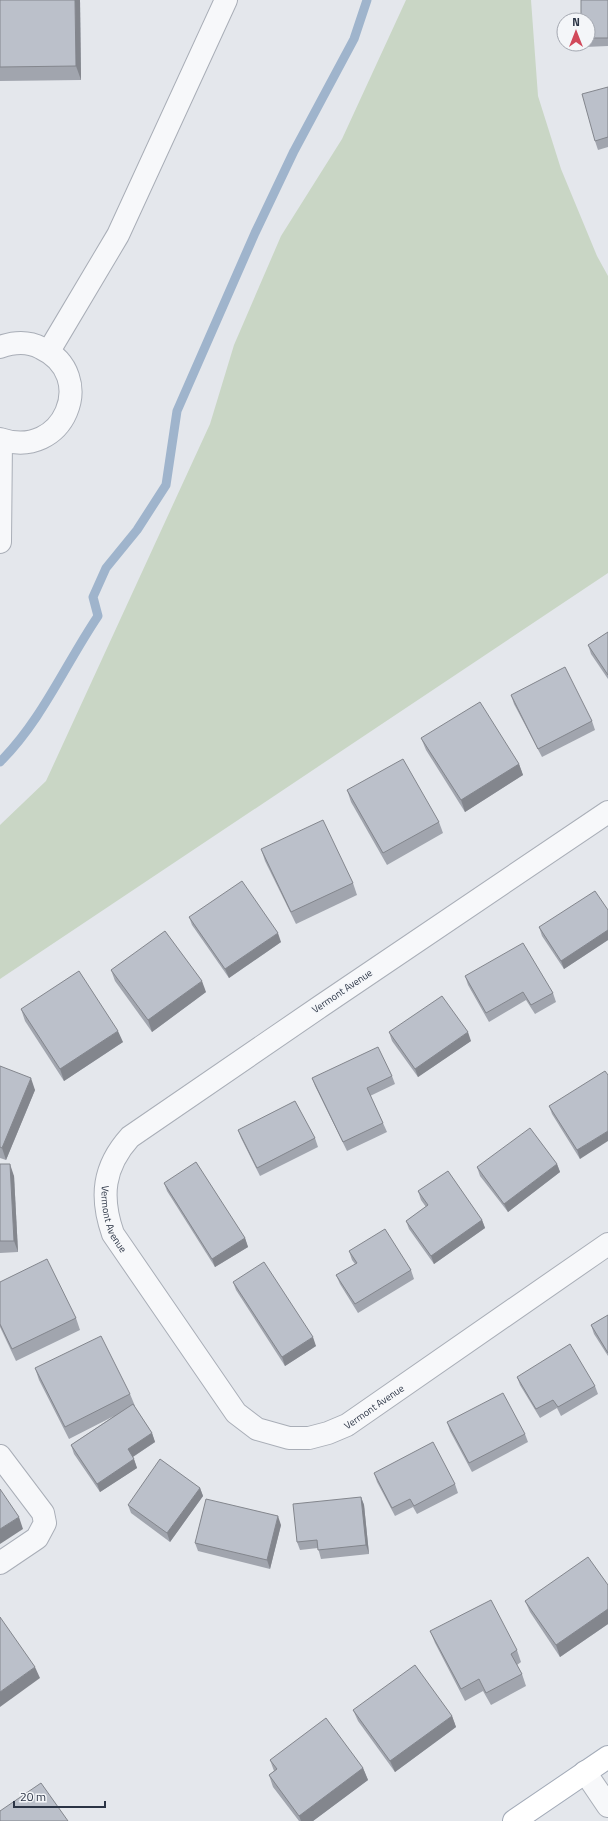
<svg xmlns="http://www.w3.org/2000/svg" width="608" height="1821" font-family="'Titillium Web',sans-serif">
<rect width="100%" height="100%" fill="#e4e7ec"/>
<!-- green -->
<path fill="#c9d6c5" d="M406 0H531L538 96 561 169 597 256 608 276V573L0 979V825L46 781 210 424 234 345 281 236 342 139Z"/>
<g fill="none" stroke-linecap="round" stroke-linejoin="round">
<!-- stream -->
<path stroke="#9fb4cc" stroke-width="9" d="M0 762C42 720 65 665 98 616L93 597 106 568 137 530 166 485 177 411 255 233 294 151 354 39 367 0"/>
<defs>
<g id="minor">
<path d="M0 347C14 342 28 341 41 348 99 375 64 461 0 439"/>
<path d="M49 351 118 235 226 0"/>
<path d="M0 542 1 440"/>
<path id="s1" d="M608 812 321 1006 130 1137C103 1167 100 1197 113 1234L236 1413 257 1429 289 1438H309L328 1433 347 1425 608 1244"/>
<path d="M0 1456 43 1513 45 1523 37 1538 0 1563"/>
<path d="M585 1772 608 1806"/>
</g>
<path id="major" d="M514 1821 608 1757"/>
</defs>
<!-- minor casing -->
<use href="#minor" stroke="#a9aeb7" stroke-width="24"/>
<!-- major casing -->
<use href="#major" stroke="#a3abb8" stroke-width="24"/>
<!-- minor -->
<use href="#minor" stroke="#f7f8fa" stroke-width="22"/>
<!-- major -->
<use href="#major" stroke="#fff" stroke-width="22"/>
</g>
<!-- wall -->
<g fill="#a1a5ae">
<path d="M0 0H80L81 80 0 81Z"/>
<path d="M608 0V46L585 47 584 44H588V20Z"/>
<path d="M608 87V147L598 150 595 141Z"/>
<path d="M608 632V679L591 654 588 645Z"/>
<path d="M511 695 592 721 595 730 542 757 514 704Z"/>
<path d="M421 738 519 764 523 775 465 812 426 750Z"/>
<path d="M347 790 439 822 443 833 387 865 351 802Z"/>
<path d="M261 849 353 883 357 895 296 924 265 861Z"/>
<path d="M608 910V940L564 969 542 936 539 927Z"/>
<path d="M189 917 281 942 229 978 192 925Z"/>
<path d="M111 970 206 992 152 1032 115 981Z"/>
<path d="M465 976 553 993 556 1002 535 1014 526 1000 489 1022 468 985Z"/>
<path d="M21 1009 123 1042 64 1081 25 1021Z"/>
<path d="M389 1032 471 1041 418 1077 392 1041Z"/>
<path d="M0 1066 35 1090 6 1160 0 1158Z"/>
<path d="M608 1075 580 1159 552 1114 549 1106Z"/>
<path d="M392 1076 395 1084 370 1096 383 1123 387 1132 347 1151 315 1086 312 1078Z"/>
<path d="M238 1130 315 1138 318 1147 260 1176 241 1138Z"/>
<path d="M0 1164 14 1176 18 1252 0 1253Z"/>
<path d="M557 1164 560 1172 508 1212 480 1176 477 1167Z"/>
<path d="M164 1183 245 1238 248 1247 215 1267 167 1191Z"/>
<path d="M418 1191 482 1220 485 1228 434 1264 409 1229 406 1221 426 1207 421 1200Z"/>
<path d="M349 1251 411 1270 414 1279 358 1313 340 1284 336 1275 355 1264 352 1260Z"/>
<path d="M0 1282 76 1318 80 1330 16 1361 0 1327Z"/>
<path d="M233 1282 316 1346 285 1366 236 1290Z"/>
<path d="M608 1315V1356L594 1334 591 1325Z"/>
<path d="M35 1368 130 1394 135 1406H134L152 1433 155 1442 133 1457 137 1468 100 1492 74 1454 71 1445 114 1416 69 1439 39 1380Z"/>
<path d="M517 1377 595 1386 598 1394 561 1416 557 1408 540 1418 520 1385Z"/>
<path d="M447 1422 525 1434 528 1442 472 1472 450 1431Z"/>
<path d="M374 1473 455 1484 458 1493 417 1514 413 1507 395 1516 377 1482Z"/>
<path d="M200 1488 203 1496 170 1542 131 1513 128 1505Z"/>
<path d="M361 1497 364 1505 369 1554 321 1559 318 1548 300 1550 297 1542Z"/>
<path d="M281 1525 270 1569 198 1551 195 1543Z"/>
<path d="M608 1585V1624L560 1657 530 1612 525 1601Z"/>
<path d="M430 1631 517 1650 521 1662 517 1665 522 1674 526 1686 491 1705 483 1691 465 1701 435 1643Z"/>
<path d="M353 1710 452 1716 456 1727 395 1772 358 1721Z"/>
<path d="M270 1760 363 1768 368 1780 313 1821H299L273 1787 269 1775 274 1771Z"/>
</g>
<!-- shaded-wall -->
<g fill="#83868d">
<path d="M75 0H80L81 80 76 66Z"/>
<path d="M519 764 523 775 465 812 461 800Z"/>
<path d="M608 930V940L564 969 561 961Z"/>
<path d="M278 933 281 942 229 978 225 969Z"/>
<path d="M202 981 206 992 152 1032 148 1020Z"/>
<path d="M118 1031 123 1042 64 1081 60 1069Z"/>
<path d="M468 1032 471 1041 418 1077 415 1069Z"/>
<path d="M31 1078 35 1090 6 1160 2 1148Z"/>
<path d="M608 1131V1141L580 1159 577 1150Z"/>
<path d="M10 1164 14 1176 18 1252 14 1241Z"/>
<path d="M557 1164 560 1172 508 1212 504 1204Z"/>
<path d="M482 1220 485 1228 434 1264 431 1256Z"/>
<path d="M245 1238 248 1247 215 1267 212 1259Z"/>
<path d="M313 1337 316 1346 285 1366 282 1357Z"/>
<path d="M152 1433 155 1442 131 1458 128 1449Z"/>
<path d="M134 1459 137 1468 100 1492 97 1484Z"/>
<path d="M200 1488 203 1496 170 1542 167 1533Z"/>
<path d="M361 1497 364 1505 369 1554 366 1545Z"/>
<path d="M278 1516 281 1525 270 1569 267 1560Z"/>
<path d="M19 1517 23 1529 0 1544V1529Z"/>
<path d="M608 1609V1624L560 1657 556 1645Z"/>
<path d="M35 1667 40 1678 0 1707V1692Z"/>
<path d="M452 1716 456 1727 395 1772 390 1761Z"/>
<path d="M363 1768 368 1780 313 1821H301L299 1816Z"/>
</g>
<!-- building -->
<g fill="#bbc0ca" stroke="#83868d">
<path d="M0 0H75L76 66 0 67Z"/>
<path d="M581 0H608V38H588V20H581Z"/>
<path d="M608 87V137L595 141 582 94Z"/>
<path d="M608 632V675L588 645Z"/>
<path d="M565 667 592 721 538 749 511 695Z"/>
<path d="M480 702 519 764 461 800 421 738Z"/>
<path d="M403 759 439 822 383 853 347 790Z"/>
<path d="M323 820 353 883 291 912 261 849Z"/>
<path d="M242 881 278 933 225 969 189 917Z"/>
<path d="M595 891 608 910V930L561 961 539 927Z"/>
<path d="M165 931 202 981 148 1020 111 970Z"/>
<path d="M523 943 553 993 531 1005 523 992 486 1013 465 976Z"/>
<path d="M79 971 118 1031 60 1069 21 1009Z"/>
<path d="M442 996 468 1032 415 1069 389 1032Z"/>
<path d="M378 1047 392 1076 367 1088 383 1123 343 1142 312 1078Z"/>
<path d="M0 1066 31 1078 2 1148 0 1147Z"/>
<path d="M605 1071 608 1075V1131L577 1150 549 1106Z"/>
<path d="M295 1101 315 1138 257 1168 238 1130Z"/>
<path d="M530 1128 557 1164 504 1204 477 1167Z"/>
<path d="M196 1162 245 1238 212 1259 164 1183Z"/>
<path d="M0 1164H10L14 1241H0Z"/>
<path d="M448 1171 482 1220 431 1256 406 1221 428 1205 418 1191Z"/>
<path d="M385 1229 411 1270 355 1304 336 1275 357 1263 349 1251Z"/>
<path d="M47 1259 76 1318 12 1349 0 1324V1282Z"/>
<path d="M264 1262 313 1337 282 1357 233 1282Z"/>
<path d="M608 1315V1353L591 1325Z"/>
<path d="M101 1336 130 1394 65 1427 35 1368Z"/>
<path d="M570 1344 595 1386 558 1407 553 1400 536 1409 517 1377Z"/>
<path d="M503 1393 525 1434 469 1463 447 1422Z"/>
<path d="M133 1404 152 1433 128 1449 134 1459 97 1484 71 1445Z"/>
<path d="M433 1442 455 1484 414 1506 410 1499 392 1508 374 1473Z"/>
<path d="M160 1459 200 1488 167 1533 128 1505Z"/>
<path d="M0 1489 19 1517 0 1529Z"/>
<path d="M361 1497 366 1545 318 1550 317 1540 297 1542 293 1504Z"/>
<path d="M206 1499 278 1516 267 1560 195 1543Z"/>
<path d="M588 1557 608 1585V1609L556 1645 525 1601Z"/>
<path d="M491 1600 517 1650 511 1654 522 1674 486 1693 479 1679 461 1689 430 1631Z"/>
<path d="M0 1617 35 1667 0 1692Z"/>
<path d="M415 1665 452 1716 390 1761 353 1710Z"/>
<path d="M326 1718 363 1768 299 1816 269 1775 277 1769 270 1760Z"/>
<path d="M41 1783 68 1821H0V1811Z"/>
</g>
<g text-anchor="middle" dominant-baseline="central" stroke-width="3" stroke-linejoin="round" paint-order="stroke">
<!-- street labels -->
<g font-size="10" fill="#2b3445" stroke="#f4f6f9">
<text transform="translate(342 991) rotate(-34)">Vermont Avenue</text>
<text stroke="none"><textPath href="#s1" startOffset="668">Vermont Avenue</textPath></text>
<text stroke="none"><textPath href="#s1" startOffset="1052">Vermont Avenue</textPath></text>
</g>
</g>
<!-- north arrow -->
<g transform="translate(576 32)"><circle r="19" fill="#f4f6f9" stroke="#a4a8b1"/>
<path d="M0-3L7 15L0 10L-7 15Z" fill="#d1495b"/>
<text y="-6" font-size="11" font-weight="bold" text-anchor="middle" fill="#2b3445">N</text>
</g>
<!-- scale -->
<path d="M14 1801v6h91v-6" fill="none" stroke="#2b3445" stroke-width="2"/>
<text x="20" y="1801" font-size="12" fill="#2b3445" stroke="#f4f6f9" stroke-width="3" paint-order="stroke">20 m</text>
</svg>
